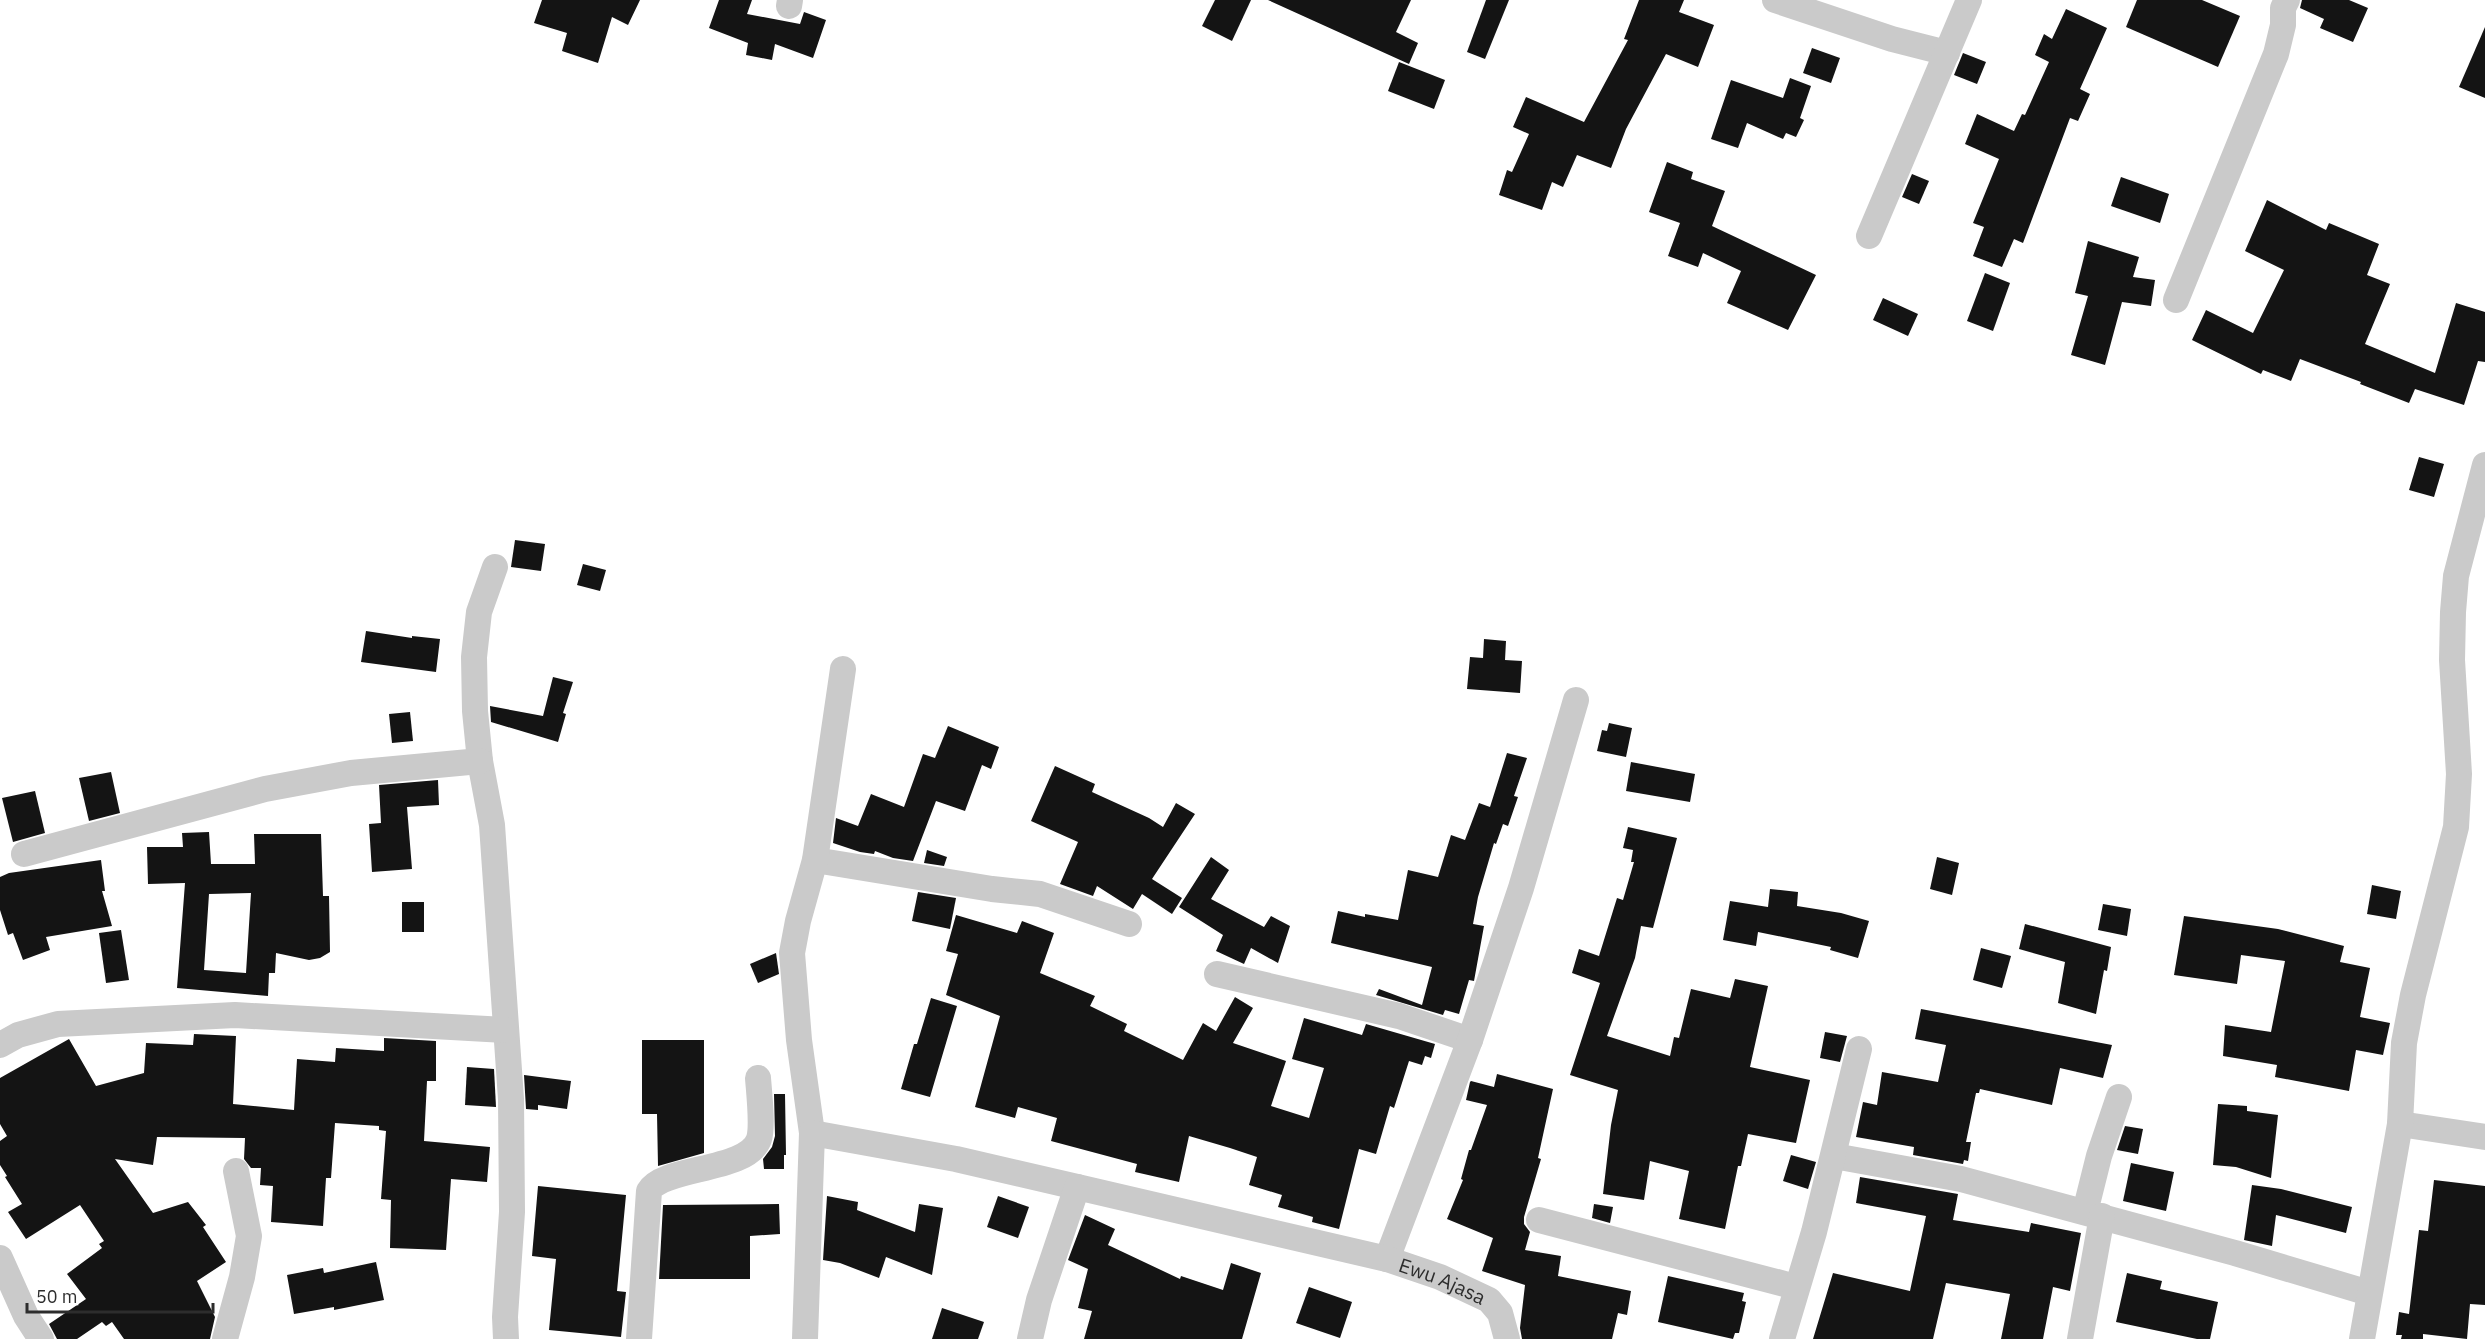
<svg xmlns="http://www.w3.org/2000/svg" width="2485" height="1339" font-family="'IBM Plex Sans',sans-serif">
<rect width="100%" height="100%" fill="#fff"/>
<!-- building -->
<g fill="#141414" fill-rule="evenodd">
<path d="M542 0H640L628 25 612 17 598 63 562 51 567 33 534 23Z"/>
<path d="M719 0H752L747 14 800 24 804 12 826 20 813 58 775 44 772 60 746 55 748 43 709 28Z"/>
<path d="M1215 0H1251L1232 41 1202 26Z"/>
<path d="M1268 0H1411L1396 32 1418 43 1409 64Z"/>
<path d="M1486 0H1509L1485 59 1467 52Z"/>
<path d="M1639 0H1684L1679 12 1714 25 1698 67 1666 54 1626 129 1611 168 1577 155 1563 187 1552 182 1542 210 1499 195 1507 170 1512 172 1529 134 1513 127 1526 97 1584 122 1628 40 1624 39Z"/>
<path d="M2137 0H2202L2240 16 2218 67 2126 27Z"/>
<path d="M2302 0H2349L2368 8 2353 42 2320 28 2324 19 2300 8Z"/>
<path d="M2066 9 2107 28 2080 89 2090 94 2078 121 2070 118 2023 243 2014 239 2002 267 1973 256 1984 227 1973 223 1999 159 1965 144 1977 114 2014 131 2022 114 2025 115 2049 62 2035 55 2044 34 2052 39Z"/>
<path d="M2485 27V98L2459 87Z"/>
<path d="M1812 48 1840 58 1831 83 1803 73Z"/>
<path d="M1963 53 1986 62 1977 84 1954 75Z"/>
<path d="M1399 62 1445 80 1434 109 1388 91Z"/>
<path d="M1790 78 1811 86 1800 118 1804 120 1796 137 1786 133 1783 139 1747 123 1738 148 1711 139 1731 80 1783 98Z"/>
<path d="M1667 162 1693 172 1691 179 1725 191 1712 226 1816 275 1788 330 1727 303 1741 271 1703 253 1698 267 1668 256 1680 223 1649 212Z"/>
<path d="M1912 174 1929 181 1919 204 1902 197Z"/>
<path d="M2121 177 2169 194 2160 223 2111 206Z"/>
<path d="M2267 200 2326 230 2329 223 2379 244 2367 275 2390 284 2365 344 2435 373 2456 303 2485 312V362L2478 361 2464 405 2415 389 2409 403 2360 384 2361 382 2300 359 2291 381 2263 370 2261 374 2192 340 2206 310 2253 333 2284 270 2245 251Z"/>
<path d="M2088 241 2139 257 2133 277 2155 280 2151 306 2122 302 2105 365 2071 355 2088 296 2075 293Z"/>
<path d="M1985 273 2010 283 1993 331 1967 321Z"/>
<path d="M1883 298 1918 314 1908 336 1873 320Z"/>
<path d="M2419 457 2444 464 2434 497 2409 490Z"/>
<path d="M515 540 545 544 541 571 511 567Z"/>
<path d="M583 564 606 570 600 591 577 585Z"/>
<path d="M366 631 412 638V636L440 639 436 672 361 662Z"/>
<path d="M1484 639 1506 641 1505 660 1522 661 1520 693 1467 689 1470 657 1483 658Z"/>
<path d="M553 677 573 682 563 713 566 714 558 742 491 722 490 706 543 716Z"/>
<path d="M410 712 413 741 392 743 389 714Z"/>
<path d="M1609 723 1632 728 1626 757 1597 751 1602 730 1607 731Z"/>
<path d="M948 726 999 747 991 769 982 765 965 811 936 801 913 861 893 858 875 851 874 854 860 852 833 843 836 818 858 826 871 794 904 807 923 754 935 758Z"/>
<path d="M1507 753 1527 758 1514 796 1518 797 1508 826 1503 824 1496 844 1494 843 1478 897 1473 924 1484 926 1474 981 1469 980 1459 1014 1445 1010 1443 1015 1376 995 1379 989 1422 1005 1432 967 1331 943 1338 911 1365 917V914L1398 920 1408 870 1438 877 1451 835 1465 840 1479 803 1490 807Z"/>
<path d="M1631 762 1695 774 1690 802 1626 791Z"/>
<path d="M1055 766 1095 784 1092 792 1149 818 1163 827 1176 803 1195 814 1152 879 1182 898 1172 914 1142 894 1133 909 1097 886 1093 896 1060 884 1078 842 1031 821Z"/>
<path d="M111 772 120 813 89 821 79 778Z"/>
<path d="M438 780 439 805 407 807 412 869 372 872 369 824 381 823 379 785Z"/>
<path d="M35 791 45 833 13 842 2 798Z"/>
<path d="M1628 827 1677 838 1653 928 1641 926 1635 958 1607 1036 1670 1056 1674 1037 1679 1038 1691 989 1730 998 1735 979 1768 986 1750 1067 1810 1080 1796 1143 1748 1134 1741 1166H1738L1725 1229 1679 1219 1689 1171 1650 1161 1644 1200 1603 1194 1611 1125 1618 1090 1570 1075 1600 983 1572 973 1579 949 1599 956 1617 898 1623 900 1634 862H1631L1633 850 1623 848Z"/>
<path d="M209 832 211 864H255L254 834H321L323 896H329L330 952 320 958 309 960 276 953 275 973H269L268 996 177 988 185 883 148 884 147 847H183L182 833ZM251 893 246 973 204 970 209 894Z"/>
<path d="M927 850 947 857 944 866 924 863Z"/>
<path d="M1211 857 1229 870 1211 899 1264 927 1271 916 1290 926 1278 963 1251 948 1244 964 1216 951 1223 935 1179 907Z"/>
<path d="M1937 857 1959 863 1952 895 1930 889Z"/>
<path d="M101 860 105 891H102L112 926 46 937 50 950 23 960 13 933 8 935 0 910V877L9 873Z"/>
<path d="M2372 885 2401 891 2396 919 2367 914Z"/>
<path d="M1770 889 1798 892 1797 906 1841 913 1869 921 1858 958 1830 950 1831 947 1758 932 1756 946 1723 940 1730 901 1768 907Z"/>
<path d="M918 892 956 898 950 929 912 921Z"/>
<rect x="402" y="902" width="22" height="30"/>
<path d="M2103 904 2131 909 2127 936 2098 930Z"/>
<path d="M956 915 1017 933 1022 921 1054 933 1040 973 1095 996 1090 1006 1127 1024 1124 1031 1183 1060 1203 1023 1216 1031 1235 997 1253 1008 1233 1043 1286 1061 1271 1106 1309 1118 1324 1068 1292 1059 1304 1018 1362 1035 1366 1024 1435 1044 1431 1058 1425 1056 1422 1065 1409 1061 1394 1108 1390 1106 1376 1154 1359 1149 1339 1229 1312 1222 1313 1217 1278 1207 1282 1195 1249 1185 1257 1157 1230 1148 1189 1136 1179 1182 1135 1172 1137 1164 1051 1141 1057 1118 1018 1107 1015 1118 975 1107 1000 1016 946 995 958 954 946 951Z"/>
<path d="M2184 916 2278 929 2344 946 2340 962 2370 968 2360 1017 2390 1023 2383 1055 2356 1050 2349 1091 2275 1077 2277 1065 2223 1056 2225 1025 2271 1032 2285 961 2241 955 2237 984 2174 975Z"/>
<path d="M2025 924 2111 947 2107 971 2104 970 2096 1014 2058 1003 2065 962 2019 949Z"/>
<path d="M121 930 129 980 106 983 99 933Z"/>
<path d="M1981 948 2011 956 2002 988 1973 980Z"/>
<path d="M776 953 779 974 758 983 750 964Z"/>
<path d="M931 998 957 1006 930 1097 901 1089 914 1044H917Z"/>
<path d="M1921 1009 2112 1045 2103 1078 2060 1068 2052 1105 1980 1089 1979 1093H1976L1966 1142H1971L1968 1161 1964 1160 1963 1164 1913 1155 1914 1147 1856 1137 1863 1102 1877 1105 1882 1072 1938 1082 1946 1045 1915 1039Z"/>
<path d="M1825 1032 1847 1036 1840 1062 1820 1058Z"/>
<path d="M194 1034 236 1036 233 1104 294 1110 297 1059 335 1062 336 1048 384 1051V1038L436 1041V1081H427L424 1141 490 1147 487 1182 451 1179 446 1250 390 1248 391 1200 381 1199 386 1131 379 1130V1126L335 1123 331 1178H326L323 1226 271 1222 273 1186 260 1185 261 1168H251L244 1159 245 1138 157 1137 153 1165 115 1159 153 1213 188 1202 206 1225 203 1227 226 1262 197 1281 215 1317 210 1339H124L112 1322 106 1326 102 1322 77 1339H57L49 1324 86 1299 67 1274 102 1248 99 1244 104 1241 80 1205 26 1239 8 1212 22 1204 5 1177 7 1176 0 1165V1141L7 1136 0 1124V1078L69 1039 96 1086 144 1073 146 1043 193 1045Z"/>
<path d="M642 1040H704V1153L658 1166 657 1114H642Z"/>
<path d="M467 1067 494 1069 496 1107 465 1105Z"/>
<path d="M1497 1074 1553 1089 1538 1158 1541 1159 1524 1217V1224L1530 1232 1525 1250 1561 1256 1558 1276 1631 1291 1627 1315 1618 1313 1612 1339H1522L1520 1328 1525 1285 1482 1271 1493 1238 1447 1219 1463 1180 1461 1179 1469 1150H1471L1487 1105 1466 1100 1470 1082 1471 1081 1494 1087Z"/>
<path d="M524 1075 571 1081 567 1109 538 1105V1110L526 1109Z"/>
<path d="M774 1094H785L786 1155H784V1169H764L763 1159 772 1147 775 1136Z"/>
<path d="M2218 1104 2247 1106V1111L2278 1115 2271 1178 2236 1167 2213 1165Z"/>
<path d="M2125 1126 2143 1129 2138 1154 2117 1150Z"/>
<path d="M1791 1155 1816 1162 1808 1189 1783 1181Z"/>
<path d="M2131 1163 2174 1172 2166 1211 2123 1201Z"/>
<path d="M1860 1177 1958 1194 1953 1220 2029 1232 2031 1223 2081 1233 2070 1291 2053 1287 2043 1339H2001L2010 1294 1946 1283 1933 1339H1813L1833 1273 1910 1291 1926 1216 1856 1203Z"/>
<path d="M2434 1180 2485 1186V1305L2470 1304 2467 1339 2423 1334V1339H2401L2402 1335H2396L2399 1312 2409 1314 2419 1230 2428 1231Z"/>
<path d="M2252 1185 2281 1189 2352 1207 2346 1233 2276 1215 2272 1246 2244 1240Z"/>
<path d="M538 1186 626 1195 617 1291 626 1292 621 1337 549 1330 556 1259 532 1256Z"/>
<path d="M827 1196 858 1202 857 1210 915 1232 919 1204 943 1208 932 1275 886 1257 879 1278 840 1263 823 1260Z"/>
<path d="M998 1196 1029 1207 1018 1238 987 1227Z"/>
<path d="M779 1204 780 1234 750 1236V1279H659L663 1205Z"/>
<path d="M1594 1204 1613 1207 1610 1223 1592 1218Z"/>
<path d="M1085 1215 1115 1229 1108 1245 1180 1279 1181 1276 1223 1290 1231 1263 1261 1273 1242 1339H1084L1092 1311 1078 1308 1088 1269 1068 1260Z"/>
<path d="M376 1262 384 1300 334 1310V1307L294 1314 287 1275 323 1268 324 1273Z"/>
<path d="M2127 1273 2162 1281 2160 1289 2218 1302 2210 1339H2197L2116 1322Z"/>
<path d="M1668 1276 1744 1293 1742 1301 1746 1302 1739 1333H1735L1733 1339 1658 1322Z"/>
<path d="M1309 1287 1352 1302 1340 1338 1296 1323Z"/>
<path d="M942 1308 984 1322 978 1339H932Z"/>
</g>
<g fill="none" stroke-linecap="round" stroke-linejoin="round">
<!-- minor -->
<g stroke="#cacaca" stroke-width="26">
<path d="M1775 0 1892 39 1947 53"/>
<path d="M789 6 790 0"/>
<path d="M1869 236 1969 0"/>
<path d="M2176 300 2276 54 2283 25V8L2287 0"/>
<path d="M495 567 479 612 474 657 475 711 480 761 492 825 511 1099 512 1212 505 1317 506 1339"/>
<path d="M24 854 265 789 351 773 480 761"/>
<path d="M815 860 992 889 1040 894 1129 924"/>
<path d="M1217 974 1399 1016 1470 1040"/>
<path d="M0 1045 18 1035 58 1024 235 1015 505 1030"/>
<path d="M2400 1124 2485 1137"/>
<path d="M812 1133 799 1040 792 953 798 921 815 860 843 669"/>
<path d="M1834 1156 1961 1179 2235 1253 2369 1293"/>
<path d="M2085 1212 2099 1156 2119 1097"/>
<path d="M1539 1220 1796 1287"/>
<path d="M0 1258 26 1316 41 1339"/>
<path d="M1387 1259 1470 1040 1521 888 1576 700"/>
<path d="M225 1339 242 1277 249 1236 236 1171"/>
<path d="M639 1339 649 1191C663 1166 748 1172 759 1139 763 1126 759 1092 758 1078"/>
<path d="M805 1339 812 1133 956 1159 1077 1187"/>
<path id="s1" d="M1030 1339 1039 1300 1077 1187 1387 1259 1440 1277 1489 1300 1500 1313 1507 1339"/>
<path d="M1782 1339 1814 1232 1859 1049"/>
<path d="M2080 1339 2102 1216"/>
<path d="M2362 1339 2400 1124 2404 1043 2413 995 2456 827 2459 774 2452 660 2453 612 2456 576 2485 465"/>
</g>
</g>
<g text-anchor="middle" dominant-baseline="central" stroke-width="6" stroke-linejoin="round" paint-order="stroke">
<!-- street labels -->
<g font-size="20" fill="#2d2d2d" stroke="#fff">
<text stroke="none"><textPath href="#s1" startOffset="537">Ewu Ajasa</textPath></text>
</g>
</g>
<!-- scale -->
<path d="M27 1303v9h186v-9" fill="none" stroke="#2d2d2d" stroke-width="3"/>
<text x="36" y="1303" font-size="18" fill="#2d2d2d" stroke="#ffffff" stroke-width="4.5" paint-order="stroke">50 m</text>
</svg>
